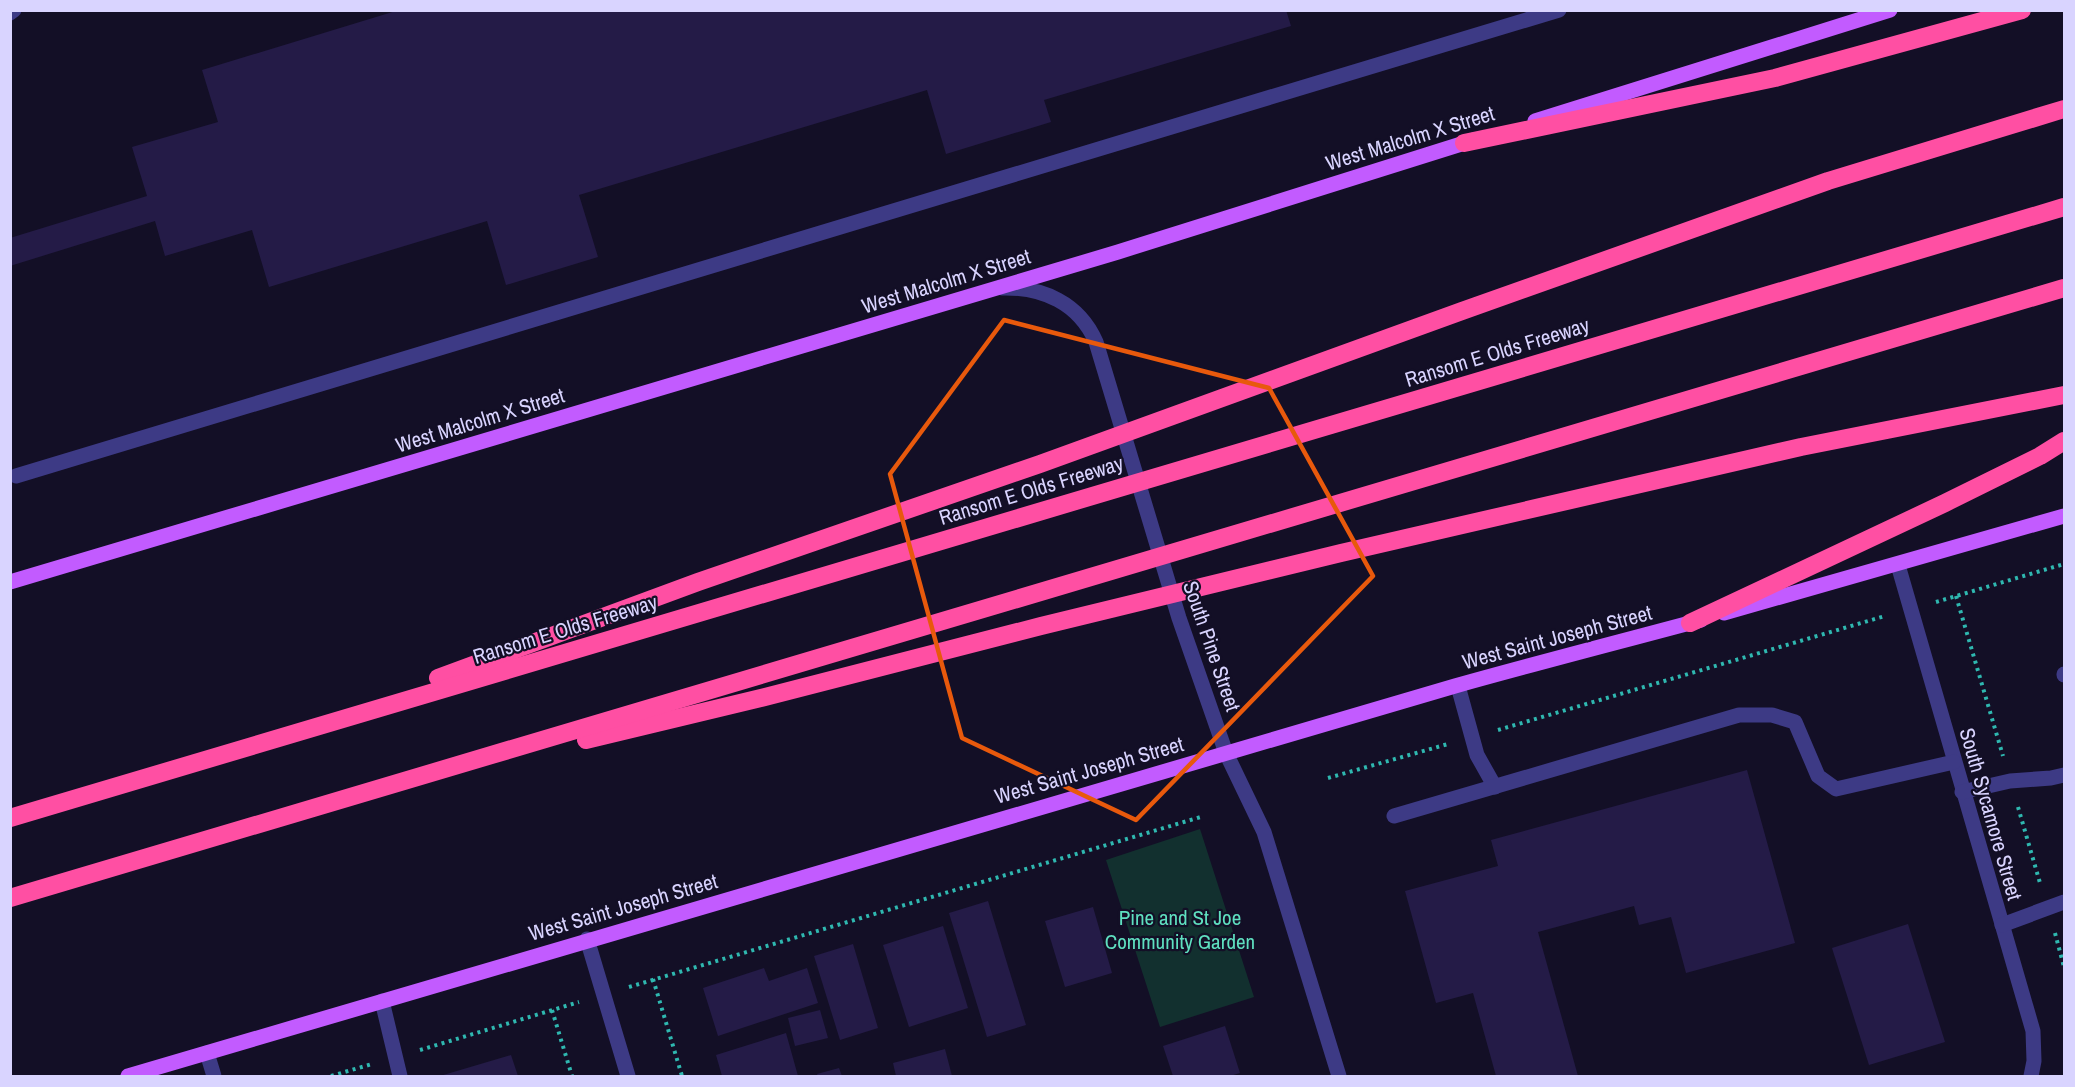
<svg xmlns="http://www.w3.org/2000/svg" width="2075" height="1087" font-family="'Archivo Narrow',sans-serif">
<rect width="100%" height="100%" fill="#130f26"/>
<!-- green -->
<path fill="#12302f" d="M1200 829 1254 997 1160 1027 1106 860Z"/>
<!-- building -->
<g fill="#241b47">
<path d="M399 10H1286L1291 26 1044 100 1051 122 946 154 927 90 579 195 598 257 506 285 487 221 269 287 252 230 165 256 155 221 10 266V238L147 196 132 147 218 122 202 70Z"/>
<path d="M1747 770 1795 943 1686 973 1671 917 1639 925 1634 906 1538 932 1578 1076H1496L1473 993 1436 1003 1405 891 1498 866 1491 840Z"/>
<path d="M988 901 1026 1025 987 1037 949 913Z"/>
<path d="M1093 907 1112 973 1065 987 1045 921Z"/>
<path d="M1908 924 1945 1042 1869 1065 1832 948Z"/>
<path d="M943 926 968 1008 909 1027 883 945Z"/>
<path d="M853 944 878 1028 840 1040 814 956Z"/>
<path d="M764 968 769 981 807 968 818 1003 718 1036 703 988Z"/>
<path d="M820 1010 828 1038 795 1046 788 1018Z"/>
<path d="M1225 1026 1240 1073 1230 1076H1173L1163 1046Z"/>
<path d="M786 1033 798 1076H722L716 1055Z"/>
<path d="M945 1049 952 1076H896L893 1063Z"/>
<path d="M511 1055 518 1076H440Z"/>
<path d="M839 1068 842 1076H818L817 1074Z"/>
</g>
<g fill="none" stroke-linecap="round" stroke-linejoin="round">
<!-- path -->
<g stroke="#2fb8b0" stroke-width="4" stroke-dasharray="3 4.5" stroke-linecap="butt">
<path d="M1956 596 2003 756"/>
<path d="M1936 602 2064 564"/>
<path d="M1498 730 1885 616"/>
<path d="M1328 778 1448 744"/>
<path d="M2018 807 2040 883"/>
<path d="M2055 933 2064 967"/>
<path d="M653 979 682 1076"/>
<path d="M629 987 1204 816"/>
<path d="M552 1010 572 1076"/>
<path d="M420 1050 579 1002"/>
<path d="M331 1076 372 1064"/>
</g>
<!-- minor -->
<g stroke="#3d3a85" stroke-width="15">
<path d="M10 13 14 10"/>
<path d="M1002 288C1043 287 1079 303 1096 342L1179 618 1226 753 1264 832 1339 1076"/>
<path d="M16 476 1559 10"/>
<path d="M1898 565 2033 1031 2034 1061 2031 1076"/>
<path d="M2064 674V675"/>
<path d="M1458 686 1477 755 1495 787"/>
<path d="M1962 792 2010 781 2051 778 2064 775"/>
<path d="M1394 816 1739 715H1772L1795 722 1818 776 1836 789 1954 762"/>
<path d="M2002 925 2064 902"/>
<path d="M587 939 628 1076"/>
<path d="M382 1001 400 1076"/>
<path d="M207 1053 214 1076"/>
</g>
<!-- major -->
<g stroke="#c25bff" stroke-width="15">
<path d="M1535 121 1890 10"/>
<path d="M10 582 1118 252 1474 140"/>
<path d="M1724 613 2064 516"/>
<path d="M128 1076C570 944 1012 812 1455 686 1537 663 1619 642 1701 620"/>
</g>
<!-- highway -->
<g stroke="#ff4fa3" stroke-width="18">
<path d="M1464 143 1775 78 2022 10"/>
<path d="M1690 623 1945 503 2040 456 2064 441"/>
<path d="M438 678 698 582 1040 464 1462 311 1828 181 2064 109"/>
<path d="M586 740 765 697 1041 626 1341 553 1801 447 2064 395"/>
<path d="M10 818 2064 207"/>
<path d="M10 898 2064 288"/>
</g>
</g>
<!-- marked area -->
<path fill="none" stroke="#e8590c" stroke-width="4.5" stroke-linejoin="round" d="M1004 320 1269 388 1373 576 1136 820 962 738 890 474Z"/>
<g text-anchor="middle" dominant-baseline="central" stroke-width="4.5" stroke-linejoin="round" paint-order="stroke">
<!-- street labels -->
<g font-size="21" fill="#d9d4ff" stroke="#130f26">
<text transform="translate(1410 138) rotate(-17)">West Malcolm X Street</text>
<text transform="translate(946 281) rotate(-17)">West Malcolm X Street</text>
<text transform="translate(1497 352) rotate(-17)">Ransom E Olds Freeway</text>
<text transform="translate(480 420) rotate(-17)">West Malcolm X Street</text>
<text transform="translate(1031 490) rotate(-17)">Ransom E Olds Freeway</text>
<text transform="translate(565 629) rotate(-17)">Ransom E Olds Freeway</text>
<text transform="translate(1557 637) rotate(-15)">West Saint Joseph Street</text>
<text transform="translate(1212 646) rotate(71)">South Pine Street</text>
<text transform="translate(1089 770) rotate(-16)">West Saint Joseph Street</text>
<text transform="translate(1991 814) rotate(74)">South Sycamore Street</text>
<text transform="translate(623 907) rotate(-16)">West Saint Joseph Street</text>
</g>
<!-- park labels -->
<g font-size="21" fill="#5fe0c0" stroke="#130f26">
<text x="1180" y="917">Pine and St Joe<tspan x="1180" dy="24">Community Garden</tspan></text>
</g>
</g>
<!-- border -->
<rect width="2075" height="1087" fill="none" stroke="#d9d4ff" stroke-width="24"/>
</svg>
